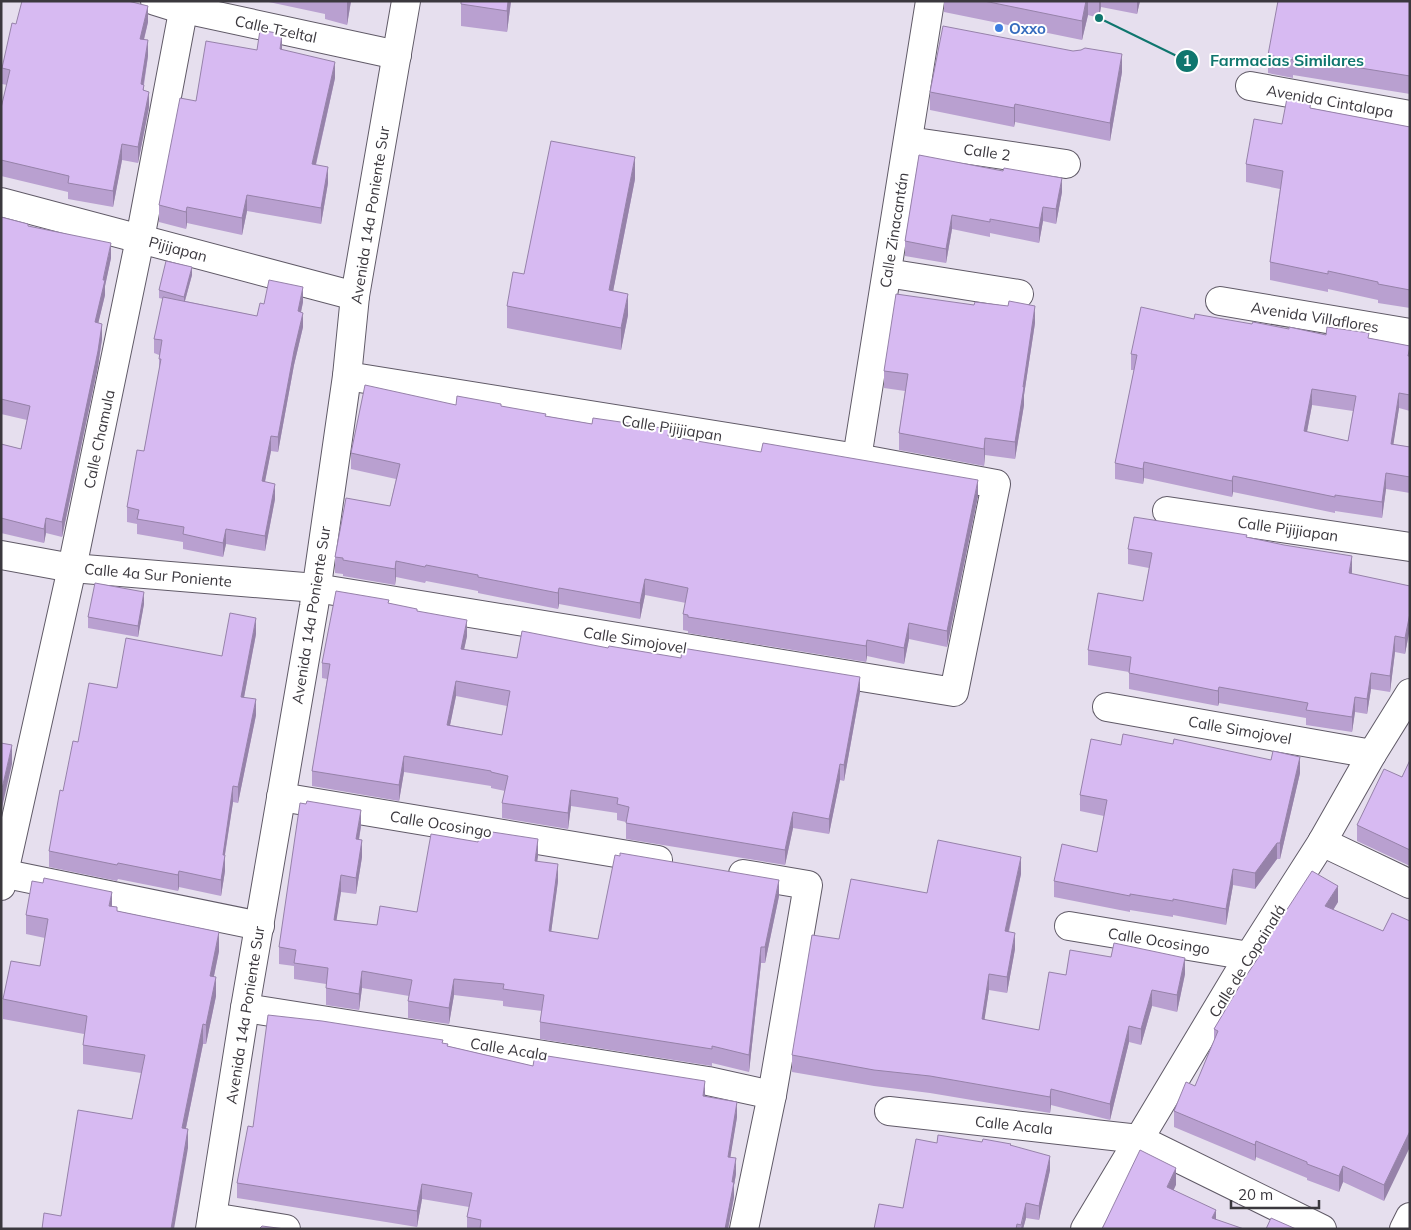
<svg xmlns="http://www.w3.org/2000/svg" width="1411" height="1230" font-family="Mulish,sans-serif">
<rect width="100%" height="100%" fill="#e6dfee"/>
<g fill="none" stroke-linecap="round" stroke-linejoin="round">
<defs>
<g id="minor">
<path d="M155 1 171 6 397 55"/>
<path d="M1250 86 1410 115"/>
<path d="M908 141 1066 164"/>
<path d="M1 202 355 296"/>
<path d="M887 273 1019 294"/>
<path d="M1220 301 1410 333"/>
<path d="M857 458 930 1"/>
<path d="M1167 511 1410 547"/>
<path d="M1 555 72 568 316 588 954 692 996 484 857 458 347 376"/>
<path d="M1107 707 1372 754"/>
<path d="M281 797 658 860"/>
<path d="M1322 842 1410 884"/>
<path d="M1 873 260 926"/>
<path d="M743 874 808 885 772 1095 744 1229"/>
<path d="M1 886 72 568 140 239 185 1"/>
<path d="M1069 926 1249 956"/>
<path d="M245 1008 708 1081 772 1095"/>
<path d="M889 1111 1139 1139 1322 1229"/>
<path d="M212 1217 286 1229"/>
<path d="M210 1229 245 1008 314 606 347 376 355 296 406 1"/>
<path d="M1085 1229 1249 956 1322 842 1372 754 1410 693"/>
<path d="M1404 1229 1410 1217"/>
</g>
</defs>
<!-- minor casing -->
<use href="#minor" stroke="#605a67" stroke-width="30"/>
<!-- minor -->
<use href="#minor" stroke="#fff" stroke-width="28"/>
</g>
<!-- wall -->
<g fill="#b9a0d0" fill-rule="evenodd">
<path d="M264 1H351L347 25 325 19V14Z"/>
<path d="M511 1 507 32 461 26V4Z"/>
<path d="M944 1H1140L1137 14 1101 7 1099 18 1088 15 1082 40 944 12Z"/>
<path d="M1410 1V94L1293 75V78L1268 73V55Z"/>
<path d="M148 22 144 40 148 56 144 85V90L149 107 138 163 122 160 113 207 68 199V192L1 176V108L7 85 2 84V68L16 24Z"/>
<path d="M257 50H282L335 78 316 165 328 183 321 224 247 211 242 235 187 223 186 229 159 222V205L196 101Z"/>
<path d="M1122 72 1110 141 1015 122 1014 127 930 110V92Z"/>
<path d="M1311 108 1410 127V308L1378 303V300L1328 289V292L1270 280V262L1280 189 1246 182V164L1282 124Z"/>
<path d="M919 155 1062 192 1056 224 1043 221 1039 243 990 233V237L952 229 946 263 905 256V241Z"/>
<path d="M635 179 613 291 628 315 621 350 507 328V306L524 274Z"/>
<path d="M1 217 28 226 111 258 105 286V295L98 323 102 339 98 366 62 537 46 533 44 543 1 533V444L21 449 27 420 1 414Z"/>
<path d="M192 275 185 301 257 316 264 304 303 302 301 312 303 327 294 365 278 452 271 451 265 482 275 499 265 551 226 544 223 557 183 549V542L137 534V524L127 522V507L144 451 159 372V355L154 353V339L163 299 159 298V290Z"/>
<path d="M1194 319 1289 329 1326 335 1369 338 1410 346V411L1399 408 1393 444 1410 447V493L1386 489 1382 518 1335 511V513L1233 492 1232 497 1144 478 1143 484 1115 479V463L1134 370H1131V354ZM1312 405 1353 411 1348 441 1307 432Z"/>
<path d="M1035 323 1024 395V405L1015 459 985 455 984 466 899 450V433L905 391 884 388V371Z"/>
<path d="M501 406 546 416 669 437 978 496 947 647 909 639 904 664 867 656 866 662 688 633V631L683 630V614L686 603 645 595 640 619 559 604 558 609 478 593V591L426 581 425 583 396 577 395 585 343 576V574L335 573V557L390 506 396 479 351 469V453Z"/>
<path d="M1247 537 1352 572 1351 574 1410 586V628L1405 654 1395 652 1390 692 1371 689 1367 714 1355 712 1352 732 1306 725V718L1219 703 1218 706 1129 689V672L1088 665V650L1143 601 1149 568 1128 564V549Z"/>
<path d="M389 603 417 611 467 636 464 649 517 658 608 648 860 692 844 781 840 780 829 834 793 828 785 865 626 839V822L617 820V813L571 806 568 829 502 818V803L505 791 491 788V786L404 772 399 801 312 786V771L327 679 322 678V663ZM456 696 507 706 502 735 450 725Z"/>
<path d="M144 604 138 637 88 628V617Z"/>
<path d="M256 634 244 697 256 715 238 803 233 802 225 855V871L221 896 179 887 178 891 118 879 117 881 49 867V851L63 791 78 742 117 688 222 656Z"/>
<path d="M1121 745 1300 773 1280 859H1277L1255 889 1233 885 1226 925 1173 915V917L1130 910V912L1054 897V881L1097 852 1104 816 1080 811V795Z"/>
<path d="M1410 760V866L1357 841V825L1402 777Z"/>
<path d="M361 826 359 840 362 857 356 894 341 892 336 920 377 925 417 912 538 856 537 861 558 881 551 932 598 939 779 896 765 963H761L749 1072 712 1063V1066L540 1039V1022L542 1011 503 1006V1001L454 995 449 1024 408 1018V1001L409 996 362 988 359 1010 326 1005V984L294 979V966L279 964V947Z"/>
<path d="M1021 874 1009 932 1015 949 1007 993 989 990 984 1020 1039 1030 1066 975 1185 974 1177 1012 1152 1006 1141 1045 1129 1042 1110 1120 1051 1105 1050 1113 930 1093 874 1086 792 1072V1055L839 939 927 893Z"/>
<path d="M1338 902 1333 910 1383 931 1392 913 1384 1201 1343 1182 1339 1192 1307 1180V1178L1256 1157 1255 1161 1174 1127V1111L1195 1086 1214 1041V1029L1262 952V948Z"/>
<path d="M112 906 117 911 219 951 214 976 216 996 206 1044H203L186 1128 188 1148 61 1216 132 1119 141 1073 83 1064V1045L84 1034 3 1019V999L40 966 45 938 26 934V915Z"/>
<path d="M443 1043 448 1046 533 1066 705 1096 737 1117 730 1157 736 1174 734 1185V1197L728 1229H467V1217L469 1207 422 1199 417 1227 237 1198V1183L253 1127Z"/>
<path d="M982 1142 1011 1145 1050 1170 1039 1220 1026 1218 1023 1229H874L903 1208 937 1143Z"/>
</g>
<!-- shaded-wall -->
<g fill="#9682a9">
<path d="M347 1H351L347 25Z"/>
<path d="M508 1H511L507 32V11Z"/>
<path d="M1086 1H1088V15L1082 40V21Z"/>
<path d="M1099 1H1101V7L1099 18Z"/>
<path d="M1137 1H1140L1137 14Z"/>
<path d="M148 6V22L140 55V39Z"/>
<path d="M282 34V51L280 49Z"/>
<path d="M148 40V56L141 100V84Z"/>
<path d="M1122 54V72L1110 141V123Z"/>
<path d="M335 62V78L312 181V164Z"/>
<path d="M149 92V107L138 163V147Z"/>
<path d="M1015 104V122L1014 127V108Z"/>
<path d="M122 144V160L113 207V191Z"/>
<path d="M635 157V179L609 312V290Z"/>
<path d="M328 167V183L321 224V208Z"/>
<path d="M1062 178V192L1056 224V209Z"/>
<path d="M247 195V211L242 235V218Z"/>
<path d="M187 207V223L186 229V212Z"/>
<path d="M1043 207V221L1039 243V228Z"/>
<path d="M952 215V229L946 263V249Z"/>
<path d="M111 243V258L105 286V295L95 337V322Z"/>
<path d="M192 267V275L184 304V297Z"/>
<path d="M303 287V302L298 326V311Z"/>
<path d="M628 294V315L621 350V328Z"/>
<path d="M1035 306V323L1024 395V405L1015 459V442Z"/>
<path d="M303 313V327L294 365 278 452V437L294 351Z"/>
<path d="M102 324V339L98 366 62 537V522Z"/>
<path d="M1312 389V405L1304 447V431Z"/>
<path d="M1399 393V408L1391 460V444Z"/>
<path d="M271 436V451L262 496V481Z"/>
<path d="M985 438V455L984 466V449Z"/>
<path d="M1144 462V478L1143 484V469Z"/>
<path d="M1386 473V489L1382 518V502Z"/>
<path d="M1233 476V492L1232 497V481Z"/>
<path d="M978 480V496L947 647V631Z"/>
<path d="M275 484V499L265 551V536Z"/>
<path d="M46 518V533L44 543V529Z"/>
<path d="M226 529V544L223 557V543Z"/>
<path d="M1352 556V572L1349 589V573Z"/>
<path d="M396 561V577L395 585V569Z"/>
<path d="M645 579V595L640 619V603Z"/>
<path d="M559 588V604L558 609V593Z"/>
<path d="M144 592V604L138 637V626Z"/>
<path d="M1410 613V628L1405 654V638Z"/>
<path d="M256 618V634L241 713V697Z"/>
<path d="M467 620V636L461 664V649Z"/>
<path d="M909 623V639L904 664V648Z"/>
<path d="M1395 636V652L1390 692V676Z"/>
<path d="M867 640V656L866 662V646Z"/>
<path d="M1371 673V689L1367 714V699Z"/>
<path d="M860 677V692L844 781V765Z"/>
<path d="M456 681V696L447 740V725Z"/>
<path d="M1219 687V703L1218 706V691Z"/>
<path d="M1355 697V712L1352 732V717Z"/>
<path d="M256 699V715L238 803V787Z"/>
<path d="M12 745V764L1 812V793Z"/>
<path d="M404 756V772L399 801V785Z"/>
<path d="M1300 757V773L1280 859V843Z"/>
<path d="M840 764V780L829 834V819Z"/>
<path d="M233 786V802L223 866 225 855V871L221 896V880L223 855Z"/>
<path d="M571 790V806L568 829V813Z"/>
<path d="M361 810V826L356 856V839Z"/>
<path d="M793 812V828L785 865V850Z"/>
<path d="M538 839V856L535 877V861Z"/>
<path d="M362 840V857L356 894V878Z"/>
<path d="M1277 843V859L1255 889V873Z"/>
<path d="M1021 857V874L1005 947V931Z"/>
<path d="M558 864V881L549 948V931Z"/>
<path d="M1233 869V885L1226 925V909Z"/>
<path d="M179 871V887L178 891V875Z"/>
<path d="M341 875V892L334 936V920Z"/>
<path d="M779 880V896L765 963V947Z"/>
<path d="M1338 886V902L1325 923V906Z"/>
<path d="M112 892V912L109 906Z"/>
<path d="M219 932V951L210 995V976Z"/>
<path d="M1015 933V949L1007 993V977Z"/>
<path d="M761 947V963L749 1072V1055Z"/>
<path d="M1185 958V974L1177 1012V995Z"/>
<path d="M362 971V988L359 1010V994Z"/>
<path d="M989 974V990L982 1036V1019Z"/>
<path d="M216 977V996L206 1044V1025Z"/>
<path d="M454 979V995L449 1024V1008Z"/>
<path d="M1152 990V1006L1141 1045V1029Z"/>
<path d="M203 1024V1044L182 1147V1128Z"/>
<path d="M1129 1026V1042L1110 1120V1104Z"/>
<path d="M705 1081V1096H703Z"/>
<path d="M1051 1089V1105L1050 1113V1097Z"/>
<path d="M737 1102V1117L728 1172V1157Z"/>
<path d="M188 1129V1148L174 1229H171Z"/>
<path d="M1410 1131V1147L1384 1201V1185Z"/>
<path d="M1256 1141V1157L1255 1161V1145Z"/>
<path d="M1050 1156V1170L1039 1220V1206Z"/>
<path d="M736 1158V1174L734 1185V1197L728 1229H725Z"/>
<path d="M1343 1166V1182L1339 1192V1176Z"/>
<path d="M1176 1168V1185L1167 1204V1187Z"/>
<path d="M422 1184V1199L417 1227V1211Z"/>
<path d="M1026 1203V1218L1023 1229H1021Z"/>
<path d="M1216 1210V1228L1212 1218Z"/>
</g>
<!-- building -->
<g fill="#d7baf2" stroke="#9682a9" fill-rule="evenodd">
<path d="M22 1H128L148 6 140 39 148 40 141 84 144 85 143 90 149 92 138 147 122 144 113 191 68 183 69 176 1 160V108L10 70 2 68 12 23 16 24Z"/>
<path d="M461 1H508L507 11 461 4Z"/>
<path d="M984 1H1086L1082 21Z"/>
<path d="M1278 1H1410V76L1293 57V60L1268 55Z"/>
<path d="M943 26 1073 51 1081 50 1085 48 1122 54 1110 123 1015 104 1014 108 930 92Z"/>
<path d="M260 30 282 34 280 49 335 62 312 164 328 167 321 208 247 195 242 218 187 207 186 212 159 205 180 98 196 101 206 41 257 50Z"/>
<path d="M1288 93 1311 98 1310 108 1410 127V290L1378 284V282L1328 271V274L1270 262 1283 171 1246 164 1254 119 1282 124Z"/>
<path d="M551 141 635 157 609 290 628 294 621 328 507 306 513 272 524 274Z"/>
<path d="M919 155 1003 171 1004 168 1062 178 1056 209 1043 207 1039 228 990 219V222L952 215 946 249 905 241Z"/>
<path d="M1 217 28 224V226L111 243 103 280H105L95 322 102 324 98 351 62 522 46 518 44 529 1 518V444L21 449 30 406 1 399Z"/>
<path d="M166 261 192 267 184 297 159 290Z"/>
<path d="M269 280 303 287 298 311 303 313 294 351 278 437 271 436 262 481 275 484 265 536 226 529 223 543 183 534 184 527 137 519 139 510 127 507 137 450 144 451 161 359H159L162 340 154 339 163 297 257 316 260 303 264 304Z"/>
<path d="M896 294 974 305 975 302 1008 306 1009 301 1035 306 1023 387H1024L1015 442 985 438 984 449 899 433 908 374 884 371Z"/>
<path d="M1141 307 1194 319 1195 314 1252 324 1253 322 1289 329V327L1326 335 1327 327 1369 333 1368 338 1410 346 1408 356H1410V395L1399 393 1391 444 1410 447V477L1386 473 1382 502 1335 495V497L1233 476 1232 481 1144 462 1143 469 1115 463 1137 355 1131 354ZM1312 389 1356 396 1348 441 1304 431Z"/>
<path d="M365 385 456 405 457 396 501 404V406L546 414 545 416 592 424 593 418 669 429 668 436 761 452 763 443 978 480 947 631 909 623 904 648 867 640 866 646 688 617V615L683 614 688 588 645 579 640 603 559 588 558 593 478 577V575L426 565 425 567 396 561 395 569 343 560V558L335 557 346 498 390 506 400 464 351 453Z"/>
<path d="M1134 517 1247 535 1246 537 1284 545 1352 556 1349 573 1410 586V613L1405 638 1395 636 1390 676 1371 673 1367 699 1355 697 1352 717 1306 710 1308 703 1219 687 1218 691 1129 673 1131 657 1088 650 1098 593 1143 601 1152 553 1128 549Z"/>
<path d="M95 583 144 592 138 626 88 617Z"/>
<path d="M336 591 389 600 388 603 417 609V611L467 620 461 649 517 658 522 631 608 648 609 646 681 658 682 648 860 677 844 765 840 764 829 819 793 812 785 850 626 823 629 807 617 804 618 798 571 790 568 813 502 803 508 776 491 772V771L404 756 399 785 312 771 330 664 322 663ZM456 681 510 691 502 735 447 725Z"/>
<path d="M230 613 256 618 241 697 256 699 238 787 233 786 223 855H225L221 880 179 871 178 875 118 863 117 865 49 851 60 790 63 791 73 741 78 742 89 683 117 688 126 638 222 656Z"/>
<path d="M1123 734 1173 744 1174 739 1271 760 1273 751 1300 757 1280 843H1277L1255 873 1233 869 1226 909 1173 899V901L1130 894V896L1054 881 1062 844 1097 852 1107 800 1080 795 1091 739 1121 745Z"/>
<path d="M1 743 12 745 1 793Z"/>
<path d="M1410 760V850L1357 825 1384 769 1402 777Z"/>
<path d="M307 801 361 810 356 839 362 840 356 878 341 875 334 920 377 925 380 906 417 912 431 834 478 842 479 830 538 839 535 861 558 864 549 931 598 939 615 855 620 856V853L779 880 765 947H761L749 1055 712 1046V1049L540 1022 544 995 503 989 504 984 454 979 449 1008 408 1001 412 980 362 971 359 994 326 988 328 968 294 963 296 950 279 947 300 803 306 804Z"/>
<path d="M938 840 1021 857 1005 931 1015 933 1007 977 989 974 982 1019 1039 1030 1049 972 1066 975 1070 950 1111 957 1114 943 1185 958 1177 995 1152 990 1141 1029 1129 1026 1110 1104 1051 1089 1050 1097 930 1076 874 1070 792 1055 812 935 839 939 851 879 927 893Z"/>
<path d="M1312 871 1338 886 1325 906 1383 931 1392 913 1410 921V1131L1384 1185 1343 1166 1339 1176 1307 1164V1162L1256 1141 1255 1145 1174 1111 1186 1082 1195 1086 1218 1031 1214 1029 1242 982 1264 949 1262 948Z"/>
<path d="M44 878 112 892 109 906 117 907V911L219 932 210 976 216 977 206 1025 203 1024 182 1128 188 1129 171 1229H42L44 1213 61 1216 78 1110 132 1119 145 1055 83 1045 87 1016 3 999 11 961 40 966 48 919 26 915 32 881 43 883Z"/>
<path d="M268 1015 322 1021 443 1040 442 1043 448 1044 447 1046 533 1066 535 1054 705 1081 703 1096 737 1102 728 1157 736 1158 732 1182H734L725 1229H480L481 1220 467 1217 472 1193 422 1184 417 1211 237 1183 248 1126 253 1127Z"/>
<path d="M938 1135 982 1142 983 1139 1011 1144 1010 1145 1050 1156 1039 1206 1026 1203 1021 1225 1017 1224 1016 1229H874L879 1204 903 1208 916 1139 937 1143Z"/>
<path d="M1140 1150 1176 1168 1167 1187 1216 1210 1212 1218 1244 1229H1102Z"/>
<path d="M1271 1218 1296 1229H1266Z"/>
<path d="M262 1226 285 1229H259Z"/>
</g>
<!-- markers -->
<circle fill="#3f7fe0" stroke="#fff" stroke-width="2" cx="999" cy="28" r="5"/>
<g text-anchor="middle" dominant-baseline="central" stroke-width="4" stroke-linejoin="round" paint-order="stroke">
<!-- shop labels -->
<g font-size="15" font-weight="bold" fill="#366cbe" stroke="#fff" text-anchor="start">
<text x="1009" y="28">Oxxo</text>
</g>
<!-- street labels -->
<g font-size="15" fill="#3b383e" stroke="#fff">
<text transform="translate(276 29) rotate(12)">Calle Tzeltal</text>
<text transform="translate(1330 101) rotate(10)">Avenida Cintalapa</text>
<text transform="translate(987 152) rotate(8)">Calle 2</text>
<text transform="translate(370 215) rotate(-81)">Avenida 14a Poniente Sur</text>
<text transform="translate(894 230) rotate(-81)">Calle Zinacantán</text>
<text transform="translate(178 249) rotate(15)">Pijijapan</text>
<text transform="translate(1315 317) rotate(9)">Avenida Villaflores</text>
<text transform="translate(672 428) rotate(9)">Calle Pijijiapan</text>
<text transform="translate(99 439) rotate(-78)">Calle Chamula</text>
<text transform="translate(1288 529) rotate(8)">Calle Pijijiapan</text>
<text transform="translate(158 575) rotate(5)">Calle 4a Sur Poniente</text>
<text transform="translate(311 615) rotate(-81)">Avenida 14a Poniente Sur</text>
<text transform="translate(635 640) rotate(9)">Calle Simojovel</text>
<text transform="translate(1240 730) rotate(10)">Calle Simojovel</text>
<text transform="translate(441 824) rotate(9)">Calle Ocosingo</text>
<text transform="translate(1159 941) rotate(9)">Calle Ocosingo</text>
<text transform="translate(1247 961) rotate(-58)">Calle de Copainalá</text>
<text transform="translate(245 1015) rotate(-81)">Avenida 14a Poniente Sur</text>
<text transform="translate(509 1049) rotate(9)">Calle Acala</text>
<text transform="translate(1014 1125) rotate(6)">Calle Acala</text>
</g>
</g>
<!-- callouts -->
<path fill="none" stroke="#0f766e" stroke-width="2" d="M1099 18L1187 61"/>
<g fill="#0f766e" stroke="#fff" stroke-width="2">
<circle cx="1099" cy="18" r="5"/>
<circle cx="1187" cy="61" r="12"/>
</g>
<g font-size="15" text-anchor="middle" font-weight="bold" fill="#fff">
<text x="1187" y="66">1</text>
</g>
<g font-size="16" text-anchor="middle" font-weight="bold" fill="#0f766e" stroke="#fff" stroke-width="4" stroke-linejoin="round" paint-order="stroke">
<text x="1287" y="66">Farmacias Similares</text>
</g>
<!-- border -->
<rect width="1411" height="1230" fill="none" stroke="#3b383e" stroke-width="5"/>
<!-- scale -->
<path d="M1231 1200v8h88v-8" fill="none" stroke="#3b383e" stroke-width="2.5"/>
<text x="1238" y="1200" font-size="15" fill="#3b383e" stroke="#ffffff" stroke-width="4" paint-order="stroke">20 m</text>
</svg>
